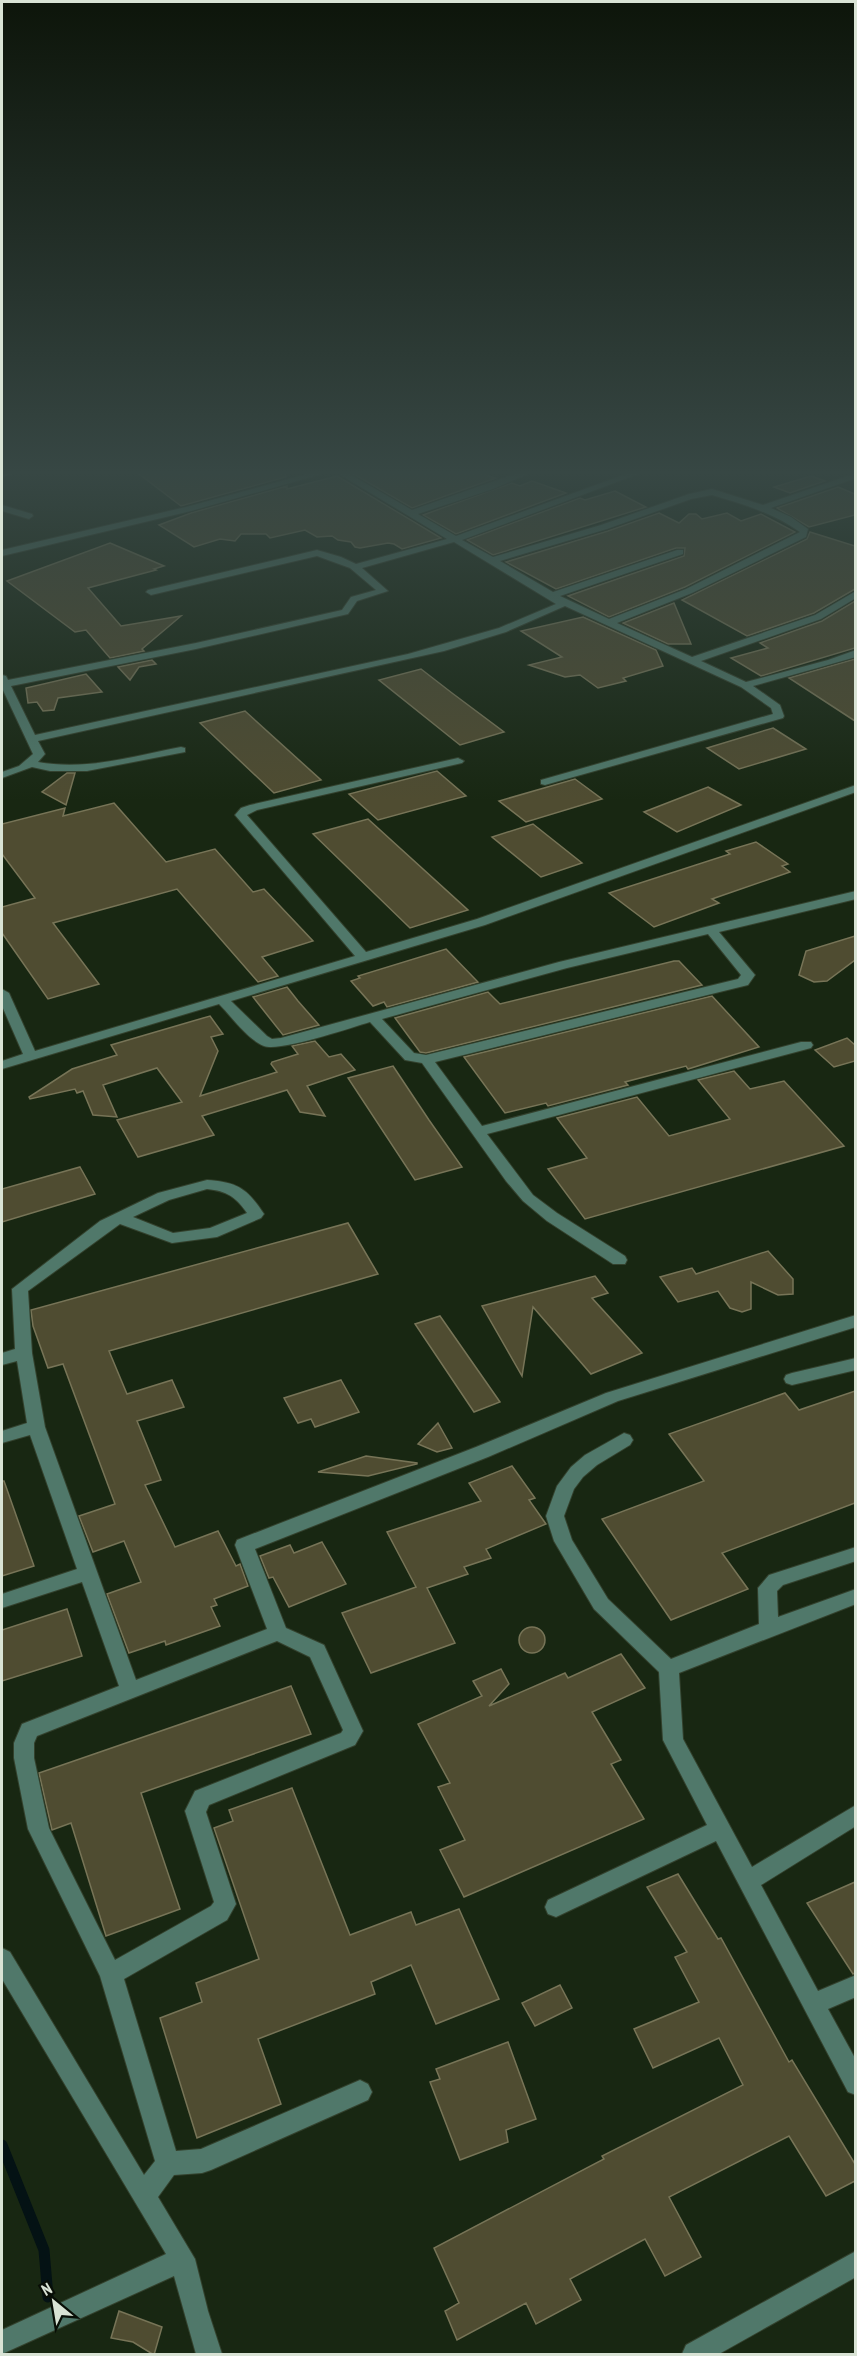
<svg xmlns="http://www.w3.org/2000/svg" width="857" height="2356" font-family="'PT Sans Narrow',sans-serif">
<rect width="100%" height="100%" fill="#182712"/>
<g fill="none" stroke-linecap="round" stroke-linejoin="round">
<!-- stream -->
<path stroke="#041214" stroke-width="11" d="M2 2145 44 2250 48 2297"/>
</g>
<!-- building -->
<g fill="#4f4c31" stroke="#777457" stroke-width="1.5">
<path d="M135 471H285L286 477 181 506Z"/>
<path d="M484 471 485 475 496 478 412 508 350 472Z"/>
<path d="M337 476 441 538 402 549 394 544 388 543 360 548 355 547 351 542 338 540 332 536 317 537 305 530 270 538 266 534H241L235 541 220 539 194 547 159 525 191 513 287 486V489Z"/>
<path d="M811 476 825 481 790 493 774 487Z"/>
<path d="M532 481 566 493 456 534 423 515 512 483 520 486Z"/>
<path d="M838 487 855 494V515L809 527 777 508Z"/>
<path d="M615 491 646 507 493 555 467 540 580 498 585 500Z"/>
<path d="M659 513 679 523 689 514H696L702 519 727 513 741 521 761 514 795 532 685 587 609 617 568 596 684 556 685 548H676L556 589 506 562 608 531Z"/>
<path d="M810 532 855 546V589L814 613 747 636 682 600 807 539Z"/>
<path d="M110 543 164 566 154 569 156 570 88 588 121 626 181 616 142 649 144 651 110 658 86 630 75 632 7 581Z"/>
<path d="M855 601V648L761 676 731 658 768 648 760 643 822 621Z"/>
<path d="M674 603 691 644H668L623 623Z"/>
<path d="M583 617 656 650 663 666 623 678 626 681 598 688 580 675 565 677 529 665 562 657 521 631Z"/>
<path d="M855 659V721L789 678Z"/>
<path d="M152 660 156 664 139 667 130 680 118 667Z"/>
<path d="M421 669 452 693 504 732 460 745 379 680Z"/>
<path d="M86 674 102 692 58 698 54 710 43 711 37 702 28 703 26 688Z"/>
<path d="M245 711 321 780 274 793 200 723Z"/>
<path d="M773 728 806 749 739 769 707 748Z"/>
<path d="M437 771 466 796 378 820 349 794Z"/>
<path d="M67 773H75L66 805 42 792Z"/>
<path d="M575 779 602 799 526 822 499 801Z"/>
<path d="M708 787 741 805 677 832 644 812Z"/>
<path d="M114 803 166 862 215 849 253 892 264 889 313 941 262 957 278 976 258 982 177 889 53 923 99 984 48 999 2 933V907L35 898 2 854V824L65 808 63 816Z"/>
<path d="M368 819 468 910 410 928 313 834Z"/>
<path d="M533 824 582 863 541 877 492 837Z"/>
<path d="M756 842 788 864 782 866 790 872 712 899 719 903 654 927 609 893 730 854 726 851Z"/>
<path d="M855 936V960L827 981 814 982 799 975 806 951Z"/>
<path d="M446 949 478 982 387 1007 384 1002 373 1006 351 981 360 978 358 976Z"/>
<path d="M674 961H679L702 985 426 1053 420 1052 395 1018 488 992 500 1004Z"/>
<path d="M287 987 298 1001 319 1025 283 1035 253 997Z"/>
<path d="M712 996 759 1047 688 1069 686 1066 625 1082 628 1085 548 1106 546 1103 505 1113 464 1057Z"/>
<path d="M210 1016 223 1034 211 1037 218 1051 200 1096 277 1072 271 1064 272 1062 298 1054 292 1046 315 1041 329 1057 341 1054 355 1070 307 1086 325 1116 300 1112 287 1090 202 1116 214 1135 138 1157 117 1120 182 1102 157 1068 103 1085 117 1117 93 1115 83 1091 77 1093 75 1089 30 1099 29 1097 72 1069 117 1055 111 1045Z"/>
<path d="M847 1038 855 1045V1061L834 1067 815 1050Z"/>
<path d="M393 1066 429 1120 462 1167 415 1180 348 1078Z"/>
<path d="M734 1071 750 1089 784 1081 844 1146 585 1219 548 1169 587 1158 557 1118 637 1097 669 1136 730 1119 698 1080Z"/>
<path d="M80 1167 95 1194 2 1222V1189Z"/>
<path d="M348 1223 378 1274 109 1351 127 1394 172 1380 184 1407 137 1421 161 1480 145 1485 175 1547 218 1531 236 1566 240 1564 248 1586 214 1599 217 1605 211 1607 220 1626 166 1645 165 1641 129 1653 107 1594 141 1582 124 1541 93 1552 79 1516 115 1504 63 1364 48 1368 33 1326 31 1310Z"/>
<path d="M768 1251 793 1279V1294L778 1295 751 1282V1309L742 1312 730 1308 718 1291 678 1302 660 1277 692 1268 696 1274Z"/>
<path d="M595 1276 608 1293 592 1298 642 1353 591 1374 533 1307 522 1376 482 1306Z"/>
<path d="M440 1316 500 1402 474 1412 415 1324Z"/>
<path d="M341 1380 359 1412 315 1427 311 1419 298 1423 284 1398Z"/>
<path d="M855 1391V1503L722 1553 748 1589 671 1620 602 1519 704 1481 669 1434 785 1393 799 1410Z"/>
<path d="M438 1423 452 1448 437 1452 418 1444Z"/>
<path d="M366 1456 417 1463V1464L368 1476 318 1472Z"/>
<path d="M512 1466 535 1498 529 1500 546 1524 486 1549 491 1558 464 1567 468 1574 427 1588 455 1643 371 1673 342 1613 416 1587 387 1532 481 1501 469 1483Z"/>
<path d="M2 1481H4L34 1566 2 1576Z"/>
<path d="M322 1542 346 1584 289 1607 273 1577 269 1578 260 1556 290 1545 294 1553Z"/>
<path d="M67 1609 82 1656 2 1681V1630Z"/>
<circle cx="532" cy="1640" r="13"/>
<path d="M621 1654 645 1688 592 1712 621 1760 611 1764 644 1819 464 1897 440 1850 465 1840 438 1787 450 1783 418 1724 482 1696 473 1681 501 1669 509 1684 489 1706 565 1673 568 1678Z"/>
<path d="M291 1686 311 1734 141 1793 180 1909 106 1936 71 1823 52 1830 39 1773Z"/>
<path d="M292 1788 350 1935 411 1912 416 1925 459 1909 499 1999 436 2024 411 1965 371 1982 375 1994 258 2039 281 2104 197 2138 160 2018 202 2002 196 1983 259 1959 214 1828 233 1821 229 1810Z"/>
<path d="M678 1874 718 1939 721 1938 789 2062 792 2060 855 2164V2181L826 2196 789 2136 669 2197 701 2257 665 2276 645 2239 570 2279 581 2300 536 2324 526 2303 457 2340 445 2311 459 2303 434 2248 604 2159 602 2156 743 2085 719 2038 653 2068 634 2029 699 2002 675 1957 687 1952 647 1887Z"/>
<path d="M855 1882V1973L853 1974 807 1903Z"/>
<path d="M560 1985 572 2008 535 2026 522 2003Z"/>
<path d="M508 2042 536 2119 506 2130 508 2142 460 2160 430 2082 440 2079 436 2069Z"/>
<path d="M119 2311 162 2327 154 2355 133 2342 111 2338Z"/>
</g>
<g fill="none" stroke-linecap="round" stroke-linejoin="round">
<defs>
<g id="minor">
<path d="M318 471 325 473 191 511 2 556V550L186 507Z"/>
<path d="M334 471H344L412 510 523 471H535L493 489 418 514 456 536 634 471H646L462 540 493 557 601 525 689 494 712 489 763 505 856 473V478L771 508 791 517 808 529 806 537 692 593 617 623 692 657 815 615 856 591V598L821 619 701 661 746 682 828 660 856 650V657L753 686 780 705 784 716 783 718 545 785 541 784V780L773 714 771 708 741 687 565 606 506 632 444 651 38 741 45 754 38 762C86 771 134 756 181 747L185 748V752L87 771H50L32 767 2 778V772L19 766 33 754 2 688V675L6 676 8 680 196 643 342 610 351 597 376 590 350 568 317 556 151 595 146 592 148 590 317 550 341 557 356 564 447 539ZM712 495C743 504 773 513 800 532L686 589 609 619 560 596 683 554V550H677L553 592 500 561 607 529 691 499ZM454 542 556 604 499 628 408 654 35 735 11 686 196 649 348 614 357 601 388 591 362 568Z"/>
<path d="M2 505 32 514 33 516 29 519 2 511Z"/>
<path d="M458 758 464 761 462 763 257 810 247 815 366 952 477 919 856 785V792L485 925 231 1001 267 1036 272 1039 281 1038 559 962 856 891V899L719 932 755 975 748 985 435 1062 482 1126 801 1042H811L813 1045 811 1048 487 1134 533 1195 557 1213 625 1256 627 1260 625 1264H613L547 1221 523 1201 506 1181 422 1063 405 1060 370 1022C350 1028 280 1052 264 1046 247 1039 232 1017 219 1004L2 1069V1061L23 1054 2 1006V989L9 993 35 1051 355 956 235 815 241 808 250 805ZM708 934 741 975 738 979 426 1055 414 1053 382 1019 567 968Z"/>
<path d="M207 1180C237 1182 247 1188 264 1214L261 1218 217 1237 172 1243 120 1224 28 1291 32 1353 45 1427 136 1680 267 1629 235 1545 237 1540 476 1447 606 1393 856 1315V1327L618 1401 488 1457 255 1549 286 1628 324 1645 363 1731 355 1745 209 1805 206 1812 236 1904 227 1920 124 1979 176 2151 201 2149 360 2080 368 2084 372 2092 368 2100 211 2170 202 2173 174 2175 158 2197 195 2259 208 2311 222 2354H196L174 2276 2 2354V2330L166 2254 2 1979V1948L10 1952 144 2175 155 2161 100 1976 28 1829 14 1758V1743L22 1724 119 1686 82 1582 2 1608V1594L77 1569 30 1435 2 1443V1431L27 1423 17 1361 2 1365V1353L15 1349 12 1289 100 1221 158 1193ZM207 1189C227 1191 236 1197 247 1213L210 1228 173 1233 133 1217 169 1200ZM277 1641 310 1657 343 1730 341 1733 195 1791 185 1811 214 1902 211 1906 115 1960 49 1828 34 1758V1743L37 1736Z"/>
<path d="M856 1358V1370L792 1385 786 1383 784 1379 786 1375 792 1373Z"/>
<path d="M624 1433 630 1435 633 1440 630 1445 597 1465 583 1477 574 1489 564 1516 572 1540 608 1599 671 1659 759 1624 758 1588 769 1575 856 1547V1561L783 1585 777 1591 778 1617 856 1589V1604L679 1673 683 1739 752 1867 856 1805V1826L761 1885 818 1991 856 1975V1997L828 2009 856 2060V2095L848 2092 716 1841 556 1917 548 1914 545 1907 548 1900 707 1825 663 1740 659 1672 594 1609 554 1541 546 1516 557 1486 571 1467 585 1455Z"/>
<path d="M856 2251V2277L719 2354H682L686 2345Z"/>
</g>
<path id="major" d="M7 471H22L2 477V473Z"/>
</defs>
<!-- minor casing -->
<use href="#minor" stroke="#33412d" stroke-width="2"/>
<!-- major casing -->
<use href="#major" stroke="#33412d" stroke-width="2"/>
<!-- minor -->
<use href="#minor" fill="#50786a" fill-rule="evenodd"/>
<!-- major -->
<use href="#major" fill="#77cfb3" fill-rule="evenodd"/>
</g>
<!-- sky -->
<linearGradient id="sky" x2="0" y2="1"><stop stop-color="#0d150a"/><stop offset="0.59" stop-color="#374744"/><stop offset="1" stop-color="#374744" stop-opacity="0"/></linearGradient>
<rect width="857" height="801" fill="url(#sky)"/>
<!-- border -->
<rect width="857" height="2356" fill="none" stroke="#d9e3d5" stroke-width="6"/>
<!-- north arrow -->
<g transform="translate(54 2302) rotate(330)" stroke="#080e06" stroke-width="4.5" paint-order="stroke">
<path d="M0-4.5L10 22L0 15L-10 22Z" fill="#d9e3d5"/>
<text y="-9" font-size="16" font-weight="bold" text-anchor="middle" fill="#d9e3d5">N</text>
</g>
</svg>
